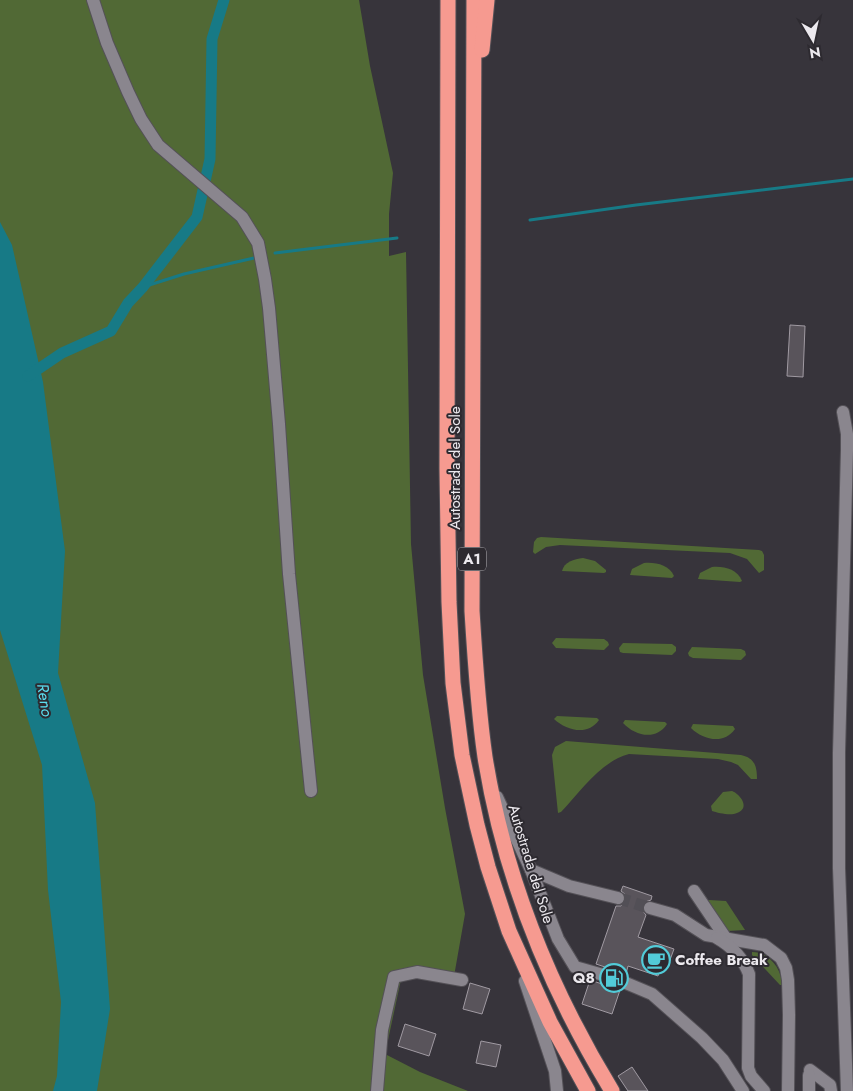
<svg xmlns="http://www.w3.org/2000/svg" width="853" height="1091" font-family="Jost,sans-serif">
<rect width="100%" height="100%" fill="#37343b"/>
<!-- green -->
<g fill="#516935">
<path d="M0 0H359L370 66 393 173 389 214V256L406 252 411 544 423 675 445 808 465 914 453 982 402 975 385 1054 420 1072 468 1091H0Z"/>
<path d="M541 537 759 550 762 551 764 555V570L759 573 747 559 730 553 560 545 546 547 535 554 533 552 534 542 537 538Z"/>
<path d="M583 558 595 561 606 570V572L604 573 562 571C564 562 574 559 583 558Z"/>
<path d="M644 563C656 562 669 565 674 576L672 578 630 575 632 569Z"/>
<path d="M712 567C724 566 737 569 742 581L740 582 698 579 700 573Z"/>
<path d="M556 638 604 639 608 642 609 645 604 650 556 648 552 643Z"/>
<path d="M623 643 672 644 676 647V651L672 655 623 653 620 652 619 648Z"/>
<path d="M692 647 741 649 745 651 746 655 741 660 693 658 689 656 688 653Z"/>
<path d="M557 716 597 718 599 720C588 736 567 731 554 719Z"/>
<path d="M625 720 665 722 667 724C656 741 635 736 623 723Z"/>
<path d="M693 724 733 726 735 729C724 745 703 740 691 728Z"/>
<path d="M566 741 741 755C754 758 757 765 757 779H751L738 765 731 762 718 759 629 754C600 762 581 791 561 812L558 813 552 755 555 747Z"/>
<path d="M732 791C740 794 751 808 737 813 731 816 718 813 712 811L711 806 723 792Z"/>
<path d="M709 900 726 901 745 930 728 931 708 901Z"/>
<path d="M752 952C769 952 782 969 782 985H780L752 955Z"/>
</g>
<!-- water -->
<path fill="#177a86" d="M0 222 12 245 43 382 65 551 58 673 95 803 110 1009 97 1091H53L57 1076 61 1002 48 890 42 765 0 630Z"/>
<g fill="none" stroke-linecap="round" stroke-linejoin="round">
<!-- stream -->
<g stroke="#177a86" stroke-width="3">
<path d="M530 220 636 205 853 179"/>
<path d="M275 253 397 238"/>
<path d="M143 287 184 274 254 258"/>
</g>
<!-- canal -->
<path stroke="#177a86" stroke-width="11" d="M28 376 62 353 111 331 128 303 143 287 197 217 210 159 212 39 224 0"/>
</g>
<!-- building -->
<g fill="#59545b" stroke="#a09aa2">
<path d="M790 325 805 326 803 377 787 376Z"/>
<path d="M623 886 652 896 651 900 645 902 642 905V910L646 915 638 937 674 949 667 968 661 966 658 976 628 966 626 974 596 964 616 906H621L626 900V895L621 891Z"/>
<path d="M590 980 620 990 612 1014 582 1004Z"/>
<path d="M470 983 490 989 482 1014 463 1009Z"/>
<path d="M405 1024 436 1034 429 1056 398 1046Z"/>
<path d="M481 1041 501 1045 496 1067 476 1063Z"/>
<path d="M632 1067 648 1091H628L618 1076Z"/>
</g>
<g fill="none" stroke-linecap="round" stroke-linejoin="round">
<!-- minor-tunnel -->
<path stroke="#524f56" stroke-width="12" stroke-dasharray="12 6" stroke-linecap="butt" d="M618 898 650 908"/>
<defs>
<g id="minor">
<path d="M93 0 107 43 128 92 141 119 158 145 242 217 258 243 265 279 269 308 279 424 289 574 311 791"/>
<path d="M843 412 847 434V450L839 753V868L847 1091"/>
<path d="M497 797 531 870 558 939 575 967 614 978 652 994 702 1038 723 1060 743 1091"/>
<path d="M531 870 569 886 618 898"/>
<path d="M694 891 725 937"/>
<path d="M650 908 675 915 706 935 764 945 781 958 786 968 788 980 789 1015 788 1091"/>
<path d="M717 938C731 946 743 958 749 974L748 1068 751 1076 764 1091"/>
<path d="M525 981 555 1071 557 1091"/>
<path d="M810 1070 830 1085 831 1091"/>
<path d="M377 1091 382 1030 394 977 417 972 462 980"/>
<path d="M809 1091V1075"/>
</g>
<g id="highway">
<path d="M448 0 447 469 449 602 453 683 462 755 477 825 488 867 509 931 550 1022 588 1091"/>
<path d="M474 0 472 611C475 660 478 709 485 757 504 876 550 989 612 1091"/>
<path d="M482 50 487 0"/>
</g>
</defs>
<!-- minor casing -->
<use href="#minor" stroke="#545157" stroke-width="14"/>
<!-- highway casing -->
<use href="#highway" stroke="#545157" stroke-width="17"/>
<!-- minor -->
<use href="#minor" stroke="#8a868e" stroke-width="12"/>
<!-- highway -->
<use href="#highway" stroke="#f69a90" stroke-width="15"/>
</g>
<!-- icons -->
<defs>
<symbol id="cafe-ring" viewBox="-11 -11 22 22"><circle r="9.5" fill="#2d2a30" stroke="#52cbd8" stroke-width="1.5"/><path d="M-5.5-4.5H6V0H3Q3 3.5 0 3.5H-2.5Q-5.5 3.5-5.5 0ZM3-3.2v2h1.7v-2ZM-6 4.5H4V6H-6Z" fill="#52cbd8"/></symbol>
<symbol id="fuel-ring" viewBox="-11 -11 22 22"><circle r="9.5" fill="#2d2a30" stroke="#52cbd8" stroke-width="1.5"/><path d="M-5.5-6h7V0h2V4h1.3V-2.5L3-4.5l.8-.8L6-3V5H2.5V1h-1V6h-7ZM-4.2-4.7v3.2H.2V-4.7Z" fill="#52cbd8"/></symbol>
</defs>
<g fill-rule="evenodd">
<use href="#cafe-ring" x="640" y="944" width="32" height="32"/>
<use href="#fuel-ring" x="598" y="962" width="32" height="32"/>
</g>
<g text-anchor="middle" dominant-baseline="central" stroke-width="4" stroke-linejoin="round" paint-order="stroke">
<!-- shield labels -->
<rect fill="#2d2a30" stroke="#b3b0b5" stroke-width="1" x="458" y="547.5" width="28" height="23" rx="4"/>
<g font-size="14" font-weight="bold" fill="#ece9ee">
<text x="472" y="559">A1</text>
</g>
<!-- street labels -->
<g font-size="15" fill="#ece9ee" stroke="#2d2a30">
<text transform="translate(455 468) rotate(-90)">Autostrada del Sole</text>
<text transform="translate(531 864) rotate(73)">Autostrada del Sole</text>
</g>
<!-- poi labels -->
<g font-size="15" font-weight="bold" fill="#ece9ee" stroke="#2d2a30" text-anchor="start">
<text x="675" y="960">Coffee Break</text>
<text x="595" y="978" text-anchor="end">Q8</text>
</g>
<!-- water labels -->
<g font-size="16" font-style="italic" fill="#5bdef0" stroke="#2d2a30">
<text transform="translate(45 700) rotate(81)">Reno</text>
</g>
</g>
<!-- north arrow -->
<g transform="translate(813 40) rotate(171)" stroke="#2d2a30" stroke-width="4" paint-order="stroke">
<path d="M0-4L9 19L0 12L-9 19Z" fill="#ece9ee"/>
<text y="-8" font-size="14" font-weight="bold" text-anchor="middle" fill="#ece9ee">N</text>
</g>
</svg>
